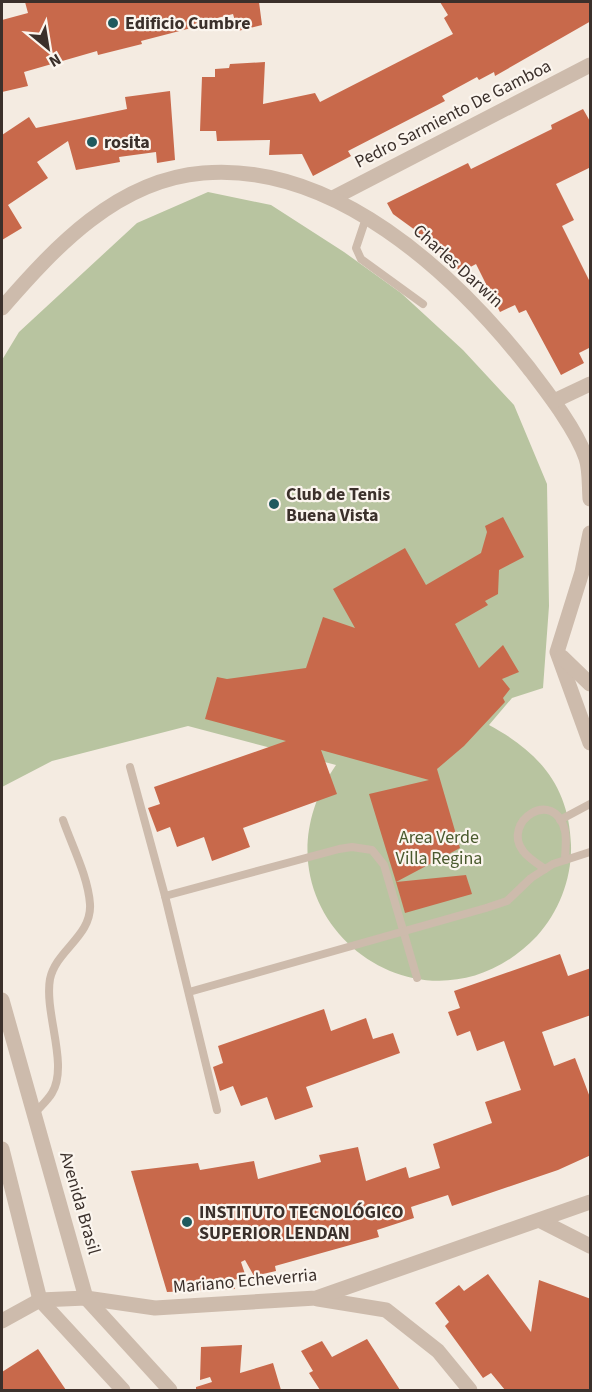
<svg xmlns="http://www.w3.org/2000/svg" width="592" height="1392" font-family="'Source Sans 3',sans-serif">
<rect width="100%" height="100%" fill="#f4ebe1"/>
<!-- green -->
<path fill="#b8c4a0" d="M208 192 271 205 344 252 401 293 463 350 514 405 547 484 549 606 543 688 512 698 489 725C539 752 569 786 571 845 572 878 559 912 537 936 422 1057 236 910 336 765L188 726 52 761 2 787V360L19 332 137 223Z"/>
<!-- building -->
<g fill="#c8694b">
<path d="M25 2H259L262 25 238 31 233 14 194 24 195 27 141 41 142 44 98 55 97 51 24 72 28 86 2 92V20L28 13Z"/>
<path d="M440 2H591V21L495 76 494 72 479 80 477 77 442 96 445 101 348 151 351 156 313 176 302 154 269 155 270 140 217 141 216 131H200L202 77H215V69L229 68 230 64 265 62 263 104 315 93 320 102 453 34 444 18 448 15Z"/>
<path d="M170 91 175 160 157 163 156 152 119 157 120 162 76 170 68 141 37 162 48 178 8 205 22 228 2 240V135L29 117 36 128 127 109 125 97Z"/>
<path d="M583 109 591 123V167L556 184 574 220 562 226 591 284V347L579 353 584 363 561 375 526 310 519 313 515 305 500 312 476 264 461 272 415 230 393 214 387 203 468 163 471 169 552 129 551 125Z"/>
<path d="M503 517 524 557 499 570 498 594 485 601 488 605 455 624 479 668 503 645 519 672 502 679 510 689 503 698 505 702 464 746 437 769 460 848 396 882 369 794 429 780 321 750 337 794 243 828 250 847 212 861 204 837 177 847 170 827 157 832 148 808 160 804 154 787 286 741 205 719 217 677 227 679 306 668 323 617 355 628 333 589 405 548 426 585 481 553 487 532 485 526Z"/>
<path d="M466 875 472 894 405 913 396 882Z"/>
<path d="M560 954 568 976 591 968V1015L542 1032 554 1066 575 1058 591 1100V1155L558 1170 452 1206 448 1195 411 1207 414 1218 377 1230 379 1237 275 1266 276 1271 254 1276 245 1260 241 1262 246 1277 233 1280 235 1289 167 1292 131 1171 198 1163 200 1170 254 1161 258 1179 321 1162 319 1155 358 1147 366 1181 406 1167 409 1178 440 1168 433 1144 492 1123 485 1102 521 1090 504 1041 477 1051 470 1031 457 1036 448 1012 460 1008 454 991Z"/>
<path d="M324 1009 331 1031 366 1018 373 1039 393 1033 400 1053 306 1087 313 1107 275 1120 267 1097 241 1106 233 1086 220 1091 213 1067 223 1063 218 1046Z"/>
<path d="M488 1274 531 1332 539 1280 591 1299V1390H505L491 1373 483 1378 445 1326 449 1322 435 1303 459 1285 464 1291Z"/>
<path d="M367 1339 400 1390H320L309 1373 313 1371 301 1351 322 1341 332 1357Z"/>
<path d="M242 1345 240 1373 273 1363 281 1390H196V1387L212 1382 210 1377 200 1380 201 1347Z"/>
<path d="M38 1349 66 1390H2V1372Z"/>
</g>
<g fill="none" stroke-linecap="round" stroke-linejoin="round">
<!-- service -->
<g stroke="#cdbbac" stroke-width="8">
<path d="M366 218 356 248 361 259 423 304"/>
<path d="M130 767 165 896 217 1110"/>
<path d="M560 820 590 804"/>
<path d="M545 869C538 864 528 858 523 851 501 822 554 786 565 831 567 840 565 851 565 860"/>
<path d="M165 896 339 849 352 847 372 850 384 865 417 978"/>
<path d="M189 992 486 908 507 901 531 878 553 864 590 852"/>
<path d="M34 1114C40 1107 48 1100 52 1093 69 1065 44 1013 50 979 56 950 92 936 90 904 88 876 72 846 63 820"/>
</g>
<!-- minor -->
<g stroke="#cdbbac" stroke-width="15">
<path d="M333 198 590 65"/>
<path d="M2 308C55 247 117 180 203 173 334 162 453 272 528 367 547 392 576 429 586 458 590 470 589 486 590 499"/>
<path d="M554 401 590 384"/>
<path d="M590 533 582 572 557 652 590 743"/>
<path d="M562 657 590 684"/>
<path d="M541 1221 590 1246"/>
<path d="M318 1299 386 1310 438 1351 470 1390"/>
<path d="M2 1321 40 1300 86 1298 155 1308 316 1298 590 1202"/>
</g>
<!-- tertiary -->
<g stroke="#cdbbac" stroke-width="15">
<path d="M2 1000 86 1298 170 1390"/>
<path d="M2 1149 40 1300 123 1390"/>
</g>
</g>
<!-- markers -->
<g fill="#1f5a5e" stroke="#fbf5ee" stroke-width="2">
<circle cx="113" cy="23" r="6"/>
<circle cx="92" cy="142" r="6"/>
<circle cx="274" cy="504" r="6"/>
<circle cx="187" cy="1222" r="6"/>
</g>
<g text-anchor="middle" dominant-baseline="central" stroke-width="4.5" stroke-linejoin="round" paint-order="stroke">
<!-- poi labels -->
<g font-size="18" font-weight="bold" fill="#3b302b" stroke="#fbf5ee" text-anchor="start">
<text x="125" y="23">Edificio Cumbre</text>
<text x="104" y="142">rosita</text>
<text x="286" y="494">Club de Tenis<tspan x="286" dy="21">Buena Vista</tspan></text>
<text x="199" y="1212">INSTITUTO TECNOLÓGICO<tspan x="199" dy="21">SUPERIOR LENDAN</tspan></text>
</g>
<!-- street labels -->
<g font-size="18" fill="#3b302b" stroke="#fbf5ee">
<text transform="translate(453 114) rotate(-27)">Pedro Sarmiento De Gamboa</text>
<text transform="translate(458 266) rotate(42)">Charles Darwin</text>
<text transform="translate(80 1203) rotate(74)">Avenida Brasil</text>
<text transform="translate(245 1281) rotate(-5)">Mariano Echeverria</text>
</g>
<!-- park labels -->
<g font-size="18" fill="#4a5a2e" stroke="#fbf5ee">
<text x="439" y="837">Area Verde<tspan x="439" dy="21">Villa Regina</tspan></text>
</g>
</g>
<!-- border -->
<rect width="592" height="1392" fill="none" stroke="#3b302b" stroke-width="6"/>
<!-- north arrow -->
<g transform="translate(48 48) rotate(150)" stroke="#fbf5ee" stroke-width="4.5" paint-order="stroke">
<path d="M0-4.5L10 22L0 15L-10 22Z" fill="#3b302b"/>
<text y="-9" font-size="16" font-weight="bold" text-anchor="middle" fill="#3b302b">N</text>
</g>
</svg>
